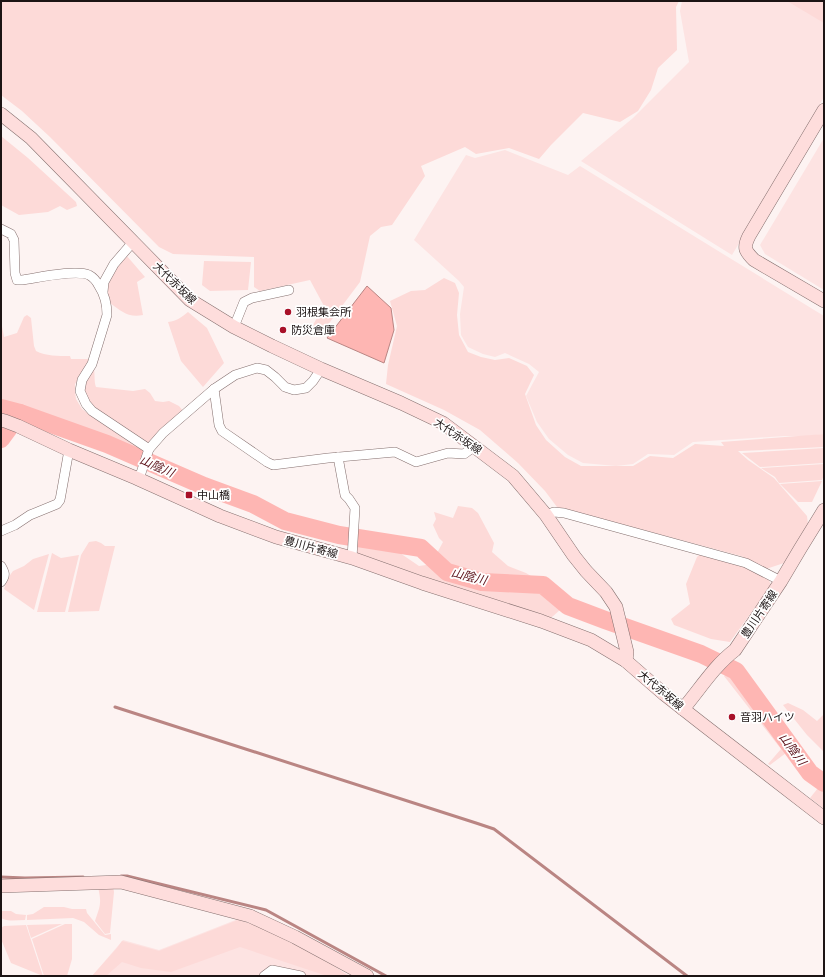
<svg xmlns="http://www.w3.org/2000/svg" width="825" height="977" font-family="Quicksand,'Noto Sans JP',sans-serif">
<rect width="100%" height="100%" fill="#fdf3f2"/>
<!-- built -->
<g fill="#fde3e2">
<path d="M682 1H808L824 19V97L798 144 732 255 581 161 633 118 689 62 680 11Z"/>
<path d="M824 138V290L765 254 760 245Z"/>
<path d="M505 150 568 175 580 166 824 316V434L807 436H785L693 442 674 455 648 454 633 464 616 466 583 463 568 455 549 439 537 422 526 396 539 372 529 364 505 353 495 357 483 354 468 347 461 335 460 314 464 287 459 281 414 240 466 155 475 158Z"/>
<path d="M238 919 275 934 324 959 350 976H92L123 940 159 950Z"/>
</g>
<!-- green -->
<g fill="#fddad8">
<path d="M1 1H679L676 7 677 50 658 68 651 90 638 111 620 122 583 113 551 145 539 159 509 148 476 154 465 147 421 166 425 176 392 225 381 227 370 236 360 282 321 334 310 330 324 306 310 280 260 291 254 287V257L173 254 159 247 50 137 22 111 1 95Z"/>
<path d="M787 1H824V23Z"/>
<path d="M1 136 28 158 76 202 77 206 67 210 60 206 48 212 19 215 1 205Z"/>
<path d="M126 255 145 277 137 282 143 315C128 318 121 311 110 303 108 296 106 288 108 281 111 273 121 262 126 255Z"/>
<path d="M204 261 251 262 248 290 210 291 202 285Z"/>
<path d="M444 278 455 283 459 293 457 315 459 335 468 352 481 357 495 360 509 358 527 366 534 375 525 394 536 425 546 440 565 457 581 466H633L650 456 673 458 695 444 724 446 721 442 824 434V447L741 451H738L748 460 774 478 807 516 808 524 784 563 766 569 741 556 557 507 545 491 518 463 480 430 444 410 386 384 388 365 397 326 390 301 411 291 425 290Z"/>
<path d="M188 312 207 328 224 363 203 387 181 361 168 322C177 321 182 317 188 312Z"/>
<path d="M27 315 31 318 34 346 36 351C46 356 58 356 70 356L71 359H91L75 384V392L76 399 82 409 90 415 144 451 142 453 65 423 23 409 1 405V321L4 337 17 333 24 317Z"/>
<path d="M94 369C95 375 94 382 96 387L133 391 145 389 150 393 155 401 163 402 169 401 179 406 183 411 148 445 94 409 84 394V381Z"/>
<path d="M824 448V463L760 467 742 453Z"/>
<path d="M824 464V475L822 480 779 483 775 477 761 468Z"/>
<path d="M822 481 812 502H798L780 484Z"/>
<path d="M458 506 472 508 478 513 494 543 492 552 508 566 513 568 526 573 539 581 472 574 452 566 436 555 443 542 439 538 433 525 436 519 434 512 453 518Z"/>
<path d="M96 541 101 543 105 546H115L99 611 68 612 81 555 89 542Z"/>
<path d="M357 541 378 545 397 551 419 566 433 564 449 576 481 584 538 585 553 598 560 610 552 617 546 618 356 556Z"/>
<path d="M52 553 61 558 79 555 65 612H37Z"/>
<path d="M701 553 745 566 768 578 771 585 730 642 711 639 674 625 671 619 690 604 686 584 697 557Z"/>
<path d="M49 554 34 610 4 589 8 578 13 571 24 566 33 559Z"/>
<path d="M729 671 740 682 790 750 770 765 768 764 781 749 724 676Z"/>
<path d="M788 703 803 710 817 721 824 714V752L807 735 783 705Z"/>
<path d="M818 788 824 793V809L810 798Z"/>
<path d="M113 886 114 892 110 933 105 934 95 921C100 906 102 904 98 887Z"/>
<path d="M44 907H64L72 909H86L87 913 105 935 111 934V940L99 935 84 922 73 918 27 920V915L33 914Z"/>
<path d="M1 911H11L16 914 26 915 25 920C17 920 8 922 1 918Z"/>
<path d="M238 920C259 925 278 936 298 946 315 955 333 964 348 976H327L240 947 171 972 141 968 122 962 106 976H92L117 948 122 941 159 951Z"/>
<path d="M62 924 31 938 27 925Z"/>
<path d="M65 924H72V959L67 976H44L32 939Z"/>
<path d="M26 925 43 976 11 963 1 939V928L4 926Z"/>
</g>
<!-- water -->
<path fill="#feb6b3" stroke="#ba8583" d="M367 286 391 308 394 330 384 363 327 338Z"/>
<g fill="none" stroke-linecap="round" stroke-linejoin="round">
<!-- stream -->
<g stroke="#ba8583" stroke-width="3">
<path d="M115 707 476 823 494 829 687 976"/>
<path d="M121 876H127L266 910 386 976"/>
<path d="M1 877 25 878 83 877"/>
</g>
<!-- river -->
<g stroke="#feb6b3" stroke-width="18">
<path d="M1 408 20 413 107 444 204 486 253 504 285 521 339 535 421 548 447 572 482 582 543 585 568 606 605 620 701 654 736 671 810 773 824 783"/>
<path d="M1 439 20 413"/>
</g>
<defs>
<g id="street">
<path d="M1 229 11 234 14 240 15 273 17 280H22C37 278 75 269 89 275 93 277 97 282 99 286 105 295 107 305 107 315L92 364 82 380 80 391 86 404 92 411 149 449"/>
<path d="M103 292 104 282 114 264 133 242"/>
<path d="M234 327 244 302 252 298 289 290"/>
<path d="M214 389 219 425 222 431 267 462 273 465 328 458 395 452 416 462 448 453 464 454 475 446"/>
<path d="M338 457 345 495 349 499 355 508 352 558"/>
<path d="M136 478 141 473 149 449 163 433 214 389 235 375 257 368 266 370 275 377 285 387 294 390 306 388 313 381 321 369"/>
<path d="M546 515 554 512 564 513 746 563 781 581"/>
<path d="M1 531 15 525 30 515 57 504 60 500 69 450"/>
<path d="M1 566C5 573 6 575 1 582"/>
<path d="M264 976 272 970 301 976"/>
</g>
<g id="secondary">
<path d="M824 110 749 236C743 248 745 251 754 260L824 301"/>
<path d="M1 114 31 138 190 300 234 327 272 346 321 369 401 403 443 423 513 476 546 515 574 556 586 571 606 592 616 607 627 652 626 661"/>
<path d="M1 420 5 421 18 426 69 450 136 478 220 516 276 537 352 558 422 583 541 621 591 640 626 661 664 694 701 723 824 818"/>
<path d="M683 709C700 689 714 666 735 650L781 581 800 549 824 510"/>
<path d="M1 886 121 882 250 916 295 937 367 976"/>
</g>
</defs>
<!-- street casing -->
<use href="#street" stroke="#85706f" stroke-width="10"/>
<!-- secondary casing -->
<use href="#secondary" stroke="#85706f" stroke-width="14"/>
<!-- street -->
<use href="#street" stroke="#fff" stroke-width="9"/>
<!-- secondary -->
<use href="#secondary" stroke="#fedddc" stroke-width="13"/>
</g>
<!-- markers -->
<g fill="#a81028" stroke="#fff" stroke-width="1.5">
<circle cx="288" cy="312" r="4"/>
<circle cx="283" cy="330" r="4"/>
<rect x="185" y="491" width="8" height="8" rx="2"/>
<circle cx="732" cy="717" r="4"/>
</g>
<g text-anchor="middle" dominant-baseline="central" stroke-width="3.5" stroke-linejoin="round" paint-order="stroke">
<!-- street labels -->
<g font-size="11" fill="#1c1414" stroke="#fff">
<text transform="translate(175 283) rotate(44)">大代赤坂線</text>
<text transform="translate(458 436) rotate(34)">大代赤坂線</text>
<text transform="translate(311 547) rotate(15)">豊川片寄線</text>
<text transform="translate(759 614) rotate(-56)">豊川片寄線</text>
<text transform="translate(661 690) rotate(40)">大代赤坂線</text>
</g>
<!-- poi labels -->
<g font-size="11" fill="#1c1414" stroke="#fff" text-anchor="start">
<text x="296" y="312">羽根集会所</text>
<text x="291" y="330">防災倉庫</text>
<text x="197" y="495">中山橋</text>
<text x="740" y="717">音羽ハイツ</text>
</g>
<!-- water labels -->
<g font-size="12" font-style="italic" fill="#590d15" stroke="#fff">
<text transform="translate(157 466) rotate(24)">山陰川</text>
<text transform="translate(469 576) rotate(14)">山陰川</text>
<text transform="translate(793 749) rotate(54)">山陰川</text>
</g>
</g>
<!-- border -->
<rect width="825" height="977" fill="none" stroke="#1c1414" stroke-width="4"/>
</svg>
